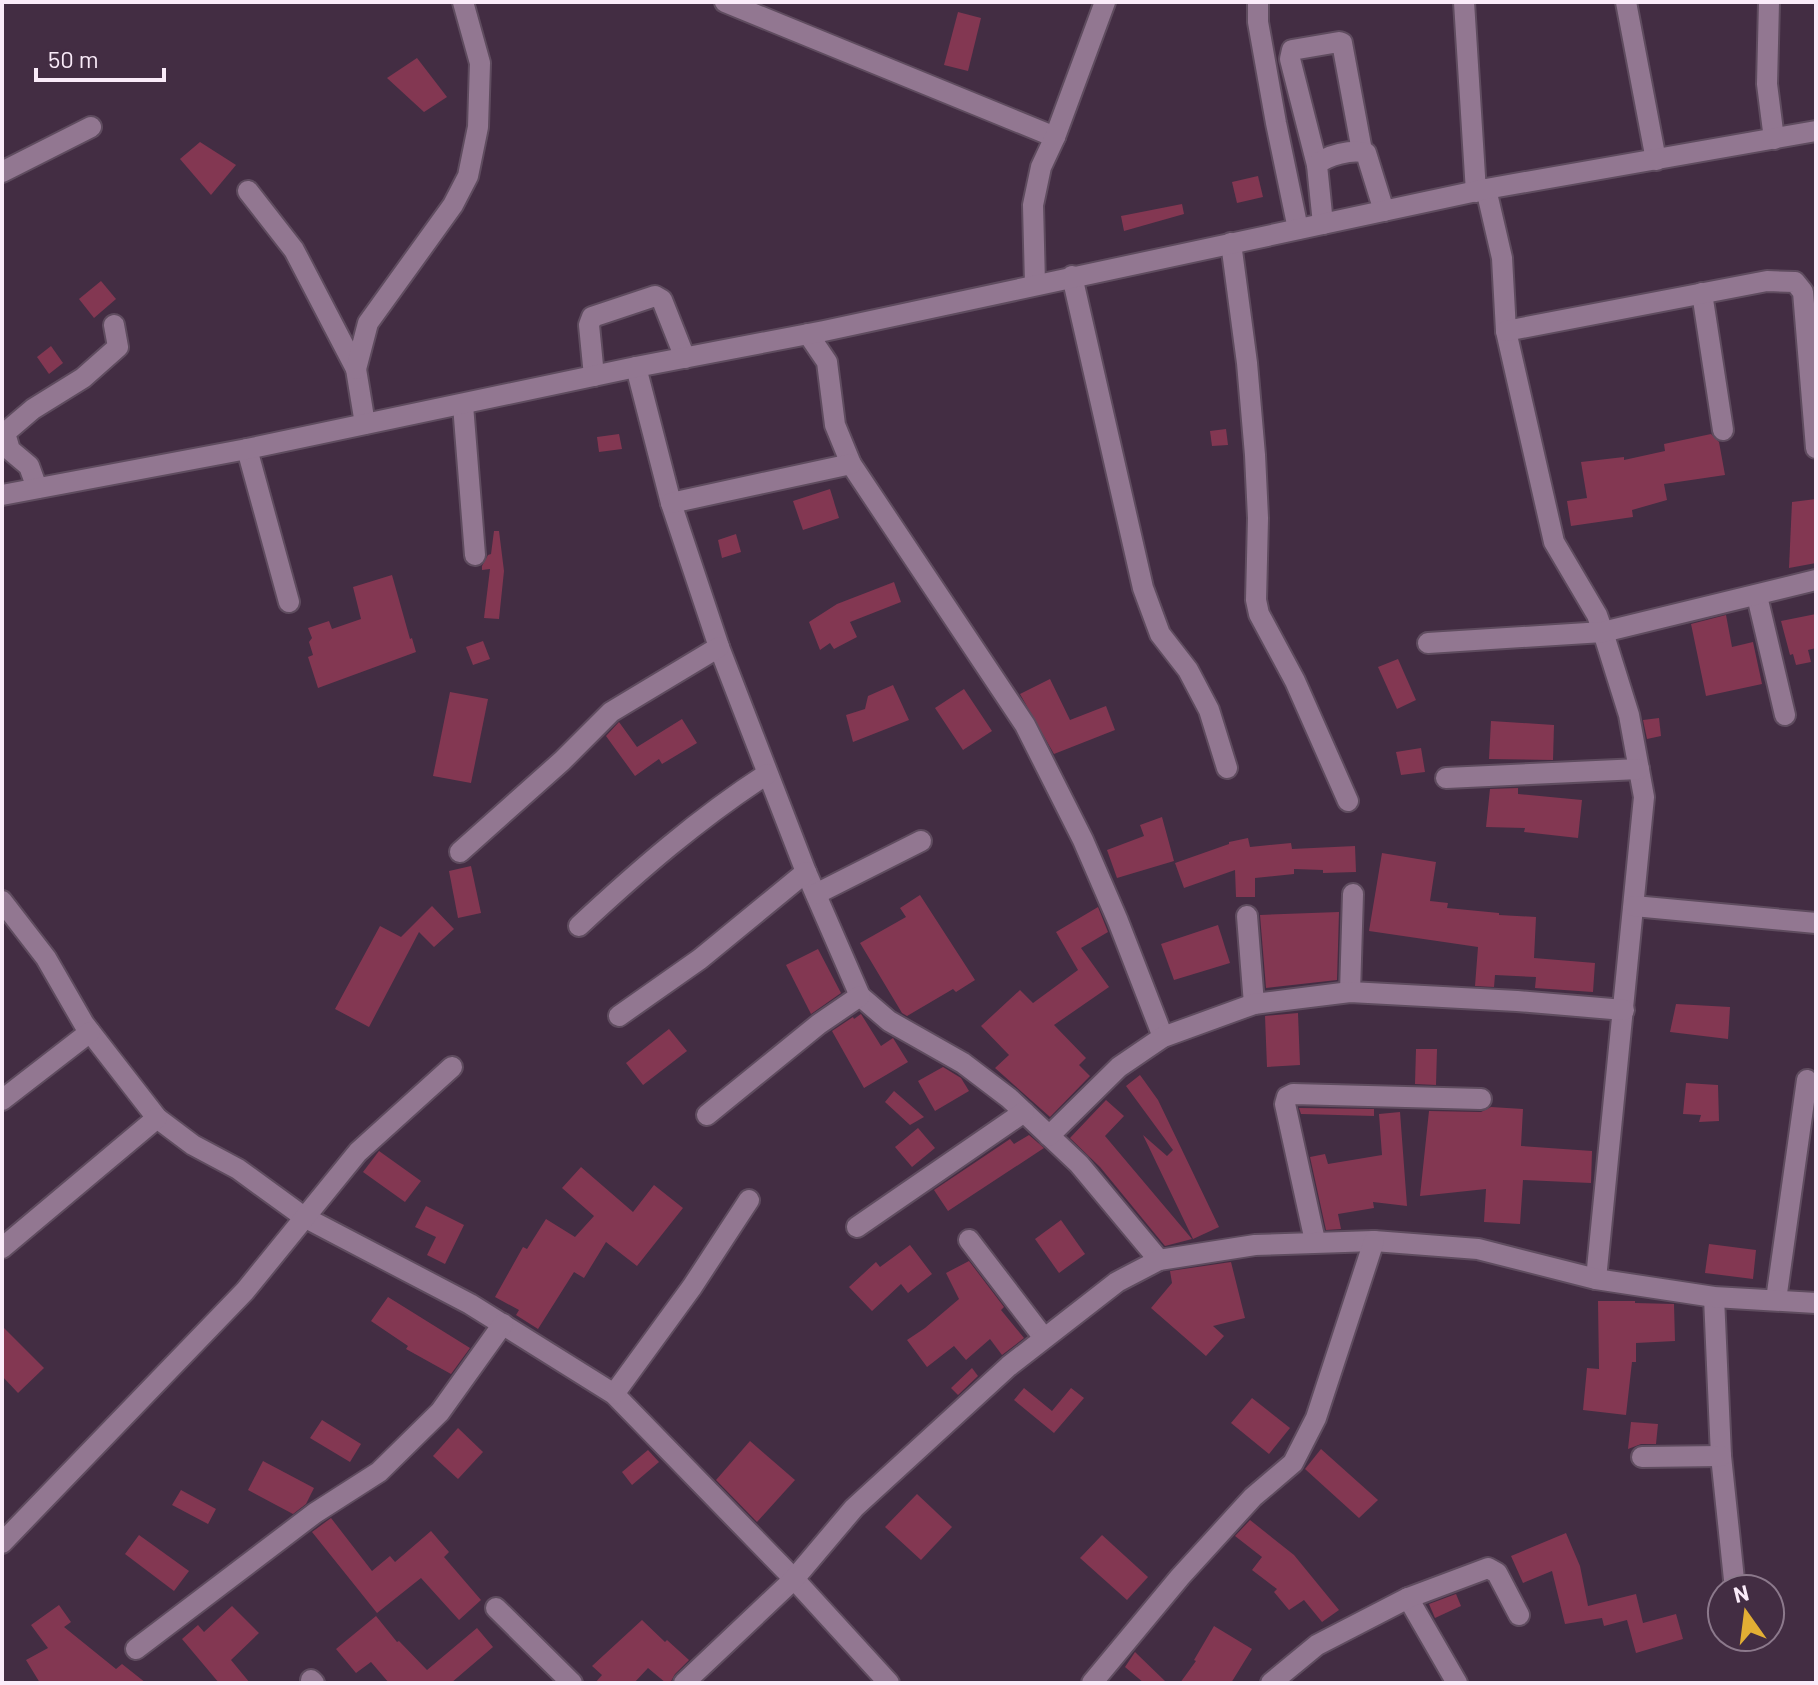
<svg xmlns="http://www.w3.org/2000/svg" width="1818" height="1685" font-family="Barlow,sans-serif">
<rect width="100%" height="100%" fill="#432d43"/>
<!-- building -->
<g fill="#833752">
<path d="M958 12 981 18 968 71 944 65Z"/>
<path d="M417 58 447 97 424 112 387 78Z"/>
<path d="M200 142 236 165 211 195 180 159Z"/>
<path d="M1258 176 1263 197 1237 203 1232 182Z"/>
<path d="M1182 204 1184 214 1124 231 1121 216Z"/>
<path d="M101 281 116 299 94 318 79 299Z"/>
<path d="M51 346 63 363 49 374 37 357Z"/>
<path d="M1226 429 1228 445 1212 446 1210 431Z"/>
<path d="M619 434 622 449 599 452 597 437Z"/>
<path d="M1711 434 1719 442 1725 475 1664 484 1667 500 1632 510 1633 517 1571 526 1567 501 1587 498 1581 462 1624 457V460L1665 451 1664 444Z"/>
<path d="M830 489 839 518 803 530 793 501Z"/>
<path d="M1816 499V563L1789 568 1792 502Z"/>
<path d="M494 531H499L504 571 499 619 484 618 490 569 482 570V566L488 555 491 554Z"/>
<path d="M736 534 741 552 722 558 718 540Z"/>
<path d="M392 575 410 639 412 638 416 652 318 688 308 657 313 655 309 642 312 638 308 628 329 621 332 629 361 619 353 587Z"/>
<path d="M894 582 901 602 850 622 857 637 834 649 830 643 820 650 809 622 837 604Z"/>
<path d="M1816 614V648L1808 650 1811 662 1796 665 1793 654 1790 655 1781 621Z"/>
<path d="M1726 615 1732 647 1753 642 1762 684 1706 696 1691 624Z"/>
<path d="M483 641 490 659 473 665 466 647Z"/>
<path d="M1398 659 1416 700 1397 709 1378 667Z"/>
<path d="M1050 679 1070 720 1106 706 1115 730 1054 754 1020 694Z"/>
<path d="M893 685 909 720 853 742 846 715 865 709 868 696Z"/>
<path d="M964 689 992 731 963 750 935 708Z"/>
<path d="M450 692 488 699 471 783 433 776Z"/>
<path d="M1659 718 1661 736 1647 739 1643 720Z"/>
<path d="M682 719 697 743 662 764 659 759 635 776 606 736 619 722 637 747Z"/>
<path d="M1491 721 1554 725 1553 760 1489 759Z"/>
<path d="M1421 748 1425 772 1401 775 1396 752Z"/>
<path d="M1518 788V794L1582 800 1578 838 1524 832 1525 828 1486 827 1490 789Z"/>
<path d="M1162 817 1174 861 1117 878 1107 850 1144 836 1140 825Z"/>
<path d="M1248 838 1250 847 1291 843 1292 849 1355 846 1356 872 1323 873V870L1294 869V874L1255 878V897H1236L1235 870 1184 888 1175 863 1229 844V842Z"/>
<path d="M1382 853 1436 862 1430 901 1448 903 1447 908 1499 913V915L1536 917 1534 958 1595 963 1593 992 1535 988 1536 977 1495 975 1494 987 1475 986 1478 947 1369 931Z"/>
<path d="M471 866 481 913 458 918 449 871Z"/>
<path d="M920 895 975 980 956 992 953 989 907 1016 902 1013 860 943 906 917 900 908Z"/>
<path d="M432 906 454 929 434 947 419 932 369 1027 335 1009 380 926 401 937Z"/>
<path d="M1098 907 1108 932 1081 948 1109 987 1054 1025 1086 1058 1079 1065 1090 1076 1050 1117 995 1068 1009 1055 981 1026 1020 990 1033 1003 1078 970 1056 932Z"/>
<path d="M1339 912 1337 980 1266 988 1260 915Z"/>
<path d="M1218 925 1230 963 1174 980 1161 944Z"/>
<path d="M818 949 841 993 811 1014 786 965Z"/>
<path d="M1676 1004 1730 1007 1728 1039 1670 1032Z"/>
<path d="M1298 1013 1300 1065 1267 1067 1265 1016Z"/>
<path d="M861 1014 881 1046 893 1038 908 1062 864 1088 832 1031 853 1017 854 1019Z"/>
<path d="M669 1029 687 1051 643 1085 626 1063Z"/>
<path d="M1416 1049H1437L1436 1085 1415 1084Z"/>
<path d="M943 1067 961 1078 969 1091 935 1111 918 1081Z"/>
<path d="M1140 1075 1158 1100 1219 1227 1193 1239 1143 1135 1167 1156 1173 1150 1126 1086Z"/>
<path d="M1686 1083 1718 1085 1719 1121 1699 1122 1701 1115 1683 1114Z"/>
<path d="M894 1091 924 1117 910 1125 885 1102Z"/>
<path d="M1106 1100 1124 1116 1105 1136 1192 1239 1165 1246 1100 1167 1070 1138Z"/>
<path d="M1491 1107 1523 1109 1521 1146 1592 1151 1591 1183 1523 1180 1520 1224 1484 1222 1486 1189 1420 1196 1429 1111 1481 1112Z"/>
<path d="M1299 1108 1374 1109V1116L1301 1114Z"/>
<path d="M1400 1112 1407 1206 1373 1202 1374 1208 1338 1214 1341 1229 1326 1230 1310 1157 1325 1154 1328 1164 1382 1155 1379 1114Z"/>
<path d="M918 1128 935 1148 912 1167 895 1147Z"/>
<path d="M1029 1135 1044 1148 948 1211 934 1190 1010 1139 1014 1144Z"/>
<path d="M379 1151 421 1181 405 1202 363 1172Z"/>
<path d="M581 1167 633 1212 654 1185 683 1208 637 1266 606 1242 584 1278 574 1272 538 1329 516 1315 519 1310 495 1297 523 1247 527 1249 546 1219 575 1237 594 1216 562 1188Z"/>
<path d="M426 1206 464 1225 445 1264 427 1255 436 1237 415 1227Z"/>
<path d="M1061 1220 1085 1254 1059 1273 1035 1239Z"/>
<path d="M1709 1244 1756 1250 1753 1279 1705 1273Z"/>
<path d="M910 1245 932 1274 908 1293 901 1284 872 1311 849 1287 876 1262 880 1267Z"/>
<path d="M969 1261 1004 1307 1001 1310 1024 1338 1002 1355 990 1339 966 1360 954 1346 927 1367 907 1340 925 1328 959 1299 946 1273Z"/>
<path d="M1231 1262 1245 1318 1213 1326 1224 1336 1206 1356 1151 1308 1172 1283 1170 1271Z"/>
<path d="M388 1297 470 1348 451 1374 406 1349 408 1346 371 1321Z"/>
<path d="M1598 1301H1635V1303L1674 1304 1675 1341 1636 1343V1362H1632L1626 1415 1583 1410 1587 1368 1599 1369Z"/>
<path d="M2 1326 44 1368 18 1393 2 1376Z"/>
<path d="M972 1368 978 1376 958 1395 951 1388Z"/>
<path d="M1024 1388 1052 1411 1071 1388 1084 1398 1054 1433 1014 1400Z"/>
<path d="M1252 1398 1290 1428 1269 1454 1231 1423Z"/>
<path d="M322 1420 361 1444 350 1462 310 1438Z"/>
<path d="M1631 1422 1658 1424 1656 1444H1641L1628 1449Z"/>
<path d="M458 1428 483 1452 458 1479 433 1456Z"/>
<path d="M750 1441 795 1480 757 1522 716 1480Z"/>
<path d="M1321 1449 1378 1500 1359 1518 1305 1469Z"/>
<path d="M648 1450 659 1462 632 1485 622 1472Z"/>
<path d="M263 1461 314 1488 306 1504 293 1514 248 1490Z"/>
<path d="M181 1490 216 1509 208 1524 172 1505Z"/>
<path d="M917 1494 952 1527 921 1560 885 1527Z"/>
<path d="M331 1518 372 1571 390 1556 395 1562 431 1531 449 1552 444 1557 481 1600 459 1620 421 1578 377 1613 312 1532Z"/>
<path d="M1250 1520 1294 1555 1339 1610 1322 1622 1304 1600 1289 1610 1274 1592 1277 1589 1252 1570 1262 1557 1235 1536Z"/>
<path d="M1566 1533 1580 1566 1588 1606 1636 1594 1643 1623 1676 1614 1683 1639 1636 1653 1627 1620 1604 1626 1602 1618 1565 1624 1552 1571 1523 1583 1511 1556Z"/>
<path d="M139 1535 189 1571 174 1591 125 1554Z"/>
<path d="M1102 1535 1148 1577 1127 1600 1080 1558Z"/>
<path d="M1456 1594 1461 1606 1435 1618 1429 1604Z"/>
<path d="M59 1605 71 1622 64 1627 116 1669 122 1664 146 1683H40L26 1660 48 1648 31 1625Z"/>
<path d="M232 1606 259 1633 231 1660 250 1683H219L182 1639 198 1625 204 1632Z"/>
<path d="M376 1616 397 1642 399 1641 427 1670 477 1628 493 1647 451 1683H389L371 1662 356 1673 336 1649Z"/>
<path d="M642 1620 665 1642 667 1640 689 1660 675 1674 670 1683H666L648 1668 634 1683H595L602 1675 592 1666Z"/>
<path d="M1214 1626 1252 1649 1231 1683H1180L1196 1661 1194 1660Z"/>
<path d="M1135 1652 1167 1683H1144L1125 1667Z"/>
</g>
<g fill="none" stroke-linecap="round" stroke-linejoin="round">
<defs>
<g id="minor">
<path d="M725 2 1055 137"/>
<path d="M1258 2V22L1276 123 1298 229"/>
<path d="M1464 2 1476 192"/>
<path d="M1626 2 1656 160"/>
<path d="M1769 2 1767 84 1774 139"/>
<path d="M1317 165 1290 59 1292 50 1339 42 1342 43 1362 151"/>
<path d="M2 172 91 127"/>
<path d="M1486 189 1502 258 1506 331 1554 542 1597 615 1603 632 1629 715 1644 797 1596 1279"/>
<path d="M248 191 294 250 356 369 365 424"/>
<path d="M1323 224 1317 165C1326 155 1353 149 1366 153L1384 211"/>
<path d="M1231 243 1247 363 1255 455 1258 518 1256 600 1259 614 1295 681 1348 801"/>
<path d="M1072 276 1143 588 1160 634 1188 670 1209 710 1227 768"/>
<path d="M1035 284 1033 205 1041 167 1055 137 1105 2"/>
<path d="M1702 293 1723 430"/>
<path d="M1506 331 1767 281 1795 282 1803 292 1816 448"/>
<path d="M808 334 827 362 835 425 851 464 1025 725 1083 840 1118 921 1163 1037"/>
<path d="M636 367 671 503 719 647 806 872 860 996 889 1021 963 1063 1009 1098 1079 1164 1159 1260"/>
<path d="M356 369 368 323 453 205 468 176 478 127 480 63 463 2"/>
<path d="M594 376 589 325 592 317 655 296 662 300 685 358"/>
<path d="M463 405 475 555"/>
<path d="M247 449 289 602"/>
<path d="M37 488 29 466 10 450 5 433 33 409 83 378 118 347 114 325"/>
<path d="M2 495 247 449 636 367 824 331 1486 189 1816 131"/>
<path d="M671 503 851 464"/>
<path d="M1757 596 1785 715"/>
<path d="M1428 643 1603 632 1816 580"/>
<path d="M1446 778 1639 769"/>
<path d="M460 852 562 761 611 712 719 647"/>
<path d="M816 894 921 841"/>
<path d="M2 901 46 958 84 1024 157 1118 193 1145 238 1169 304 1217 470 1304 614 1394 794 1579 889 1683"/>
<path d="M1634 906 1816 923"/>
<path d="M1247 916 1254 1004"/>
<path d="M579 926C638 871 699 818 767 774"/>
<path d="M1350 992 1353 894"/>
<path d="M619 1016 700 959 806 872"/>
<path d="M2 1100 90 1032"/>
<path d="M707 1115 819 1024 860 996"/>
<path d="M1049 1136 1119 1067 1163 1037 1254 1004 1350 992 1517 1001 1624 1010"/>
<path d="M857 1227 1024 1112"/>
<path d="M969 1240 1044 1338"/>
<path d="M1315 1241 1285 1104 1287 1097 1293 1094 1481 1099"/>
<path d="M2 1248 157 1118"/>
<path d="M1714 1297 1721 1456 1735 1589"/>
<path d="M1776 1300 1807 1080"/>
<path d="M614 1394 692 1287 749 1200"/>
<path d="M1642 1457 1721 1456"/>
<path d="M2 1543 245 1291 358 1152 452 1067"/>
<path d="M1408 1598 1457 1683"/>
<path d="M496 1608 572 1683"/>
<path d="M136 1649 315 1513 379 1472 440 1412 503 1324"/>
<path d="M311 1680 314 1683"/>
<path d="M684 1683 794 1579 854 1508 1009 1366 1117 1282 1159 1260 1255 1245 1374 1241 1478 1249 1596 1279 1714 1297 1816 1303"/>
<path d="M1092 1683 1180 1577 1253 1497 1293 1463 1316 1418 1374 1241"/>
<path d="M1271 1683 1317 1645 1408 1598 1488 1568 1497 1573 1519 1615"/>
</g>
</defs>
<!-- minor casing -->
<use href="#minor" stroke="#5f4c5f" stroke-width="24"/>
<!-- minor -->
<use href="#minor" stroke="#927791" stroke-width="20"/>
</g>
<!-- border -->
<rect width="1818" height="1685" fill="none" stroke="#faebf9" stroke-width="8"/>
<!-- north arrow -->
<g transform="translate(1746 1613) rotate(346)"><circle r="38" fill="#432d43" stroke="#8c798c" stroke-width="2"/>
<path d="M0-6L14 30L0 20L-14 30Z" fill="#e2ae34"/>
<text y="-12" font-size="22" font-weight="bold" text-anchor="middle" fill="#faebf9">N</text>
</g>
<!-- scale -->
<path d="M36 68v12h128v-12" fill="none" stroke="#faebf9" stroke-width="4"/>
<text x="48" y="68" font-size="24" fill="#faebf9" stroke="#432d43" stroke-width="6" paint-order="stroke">50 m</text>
</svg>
